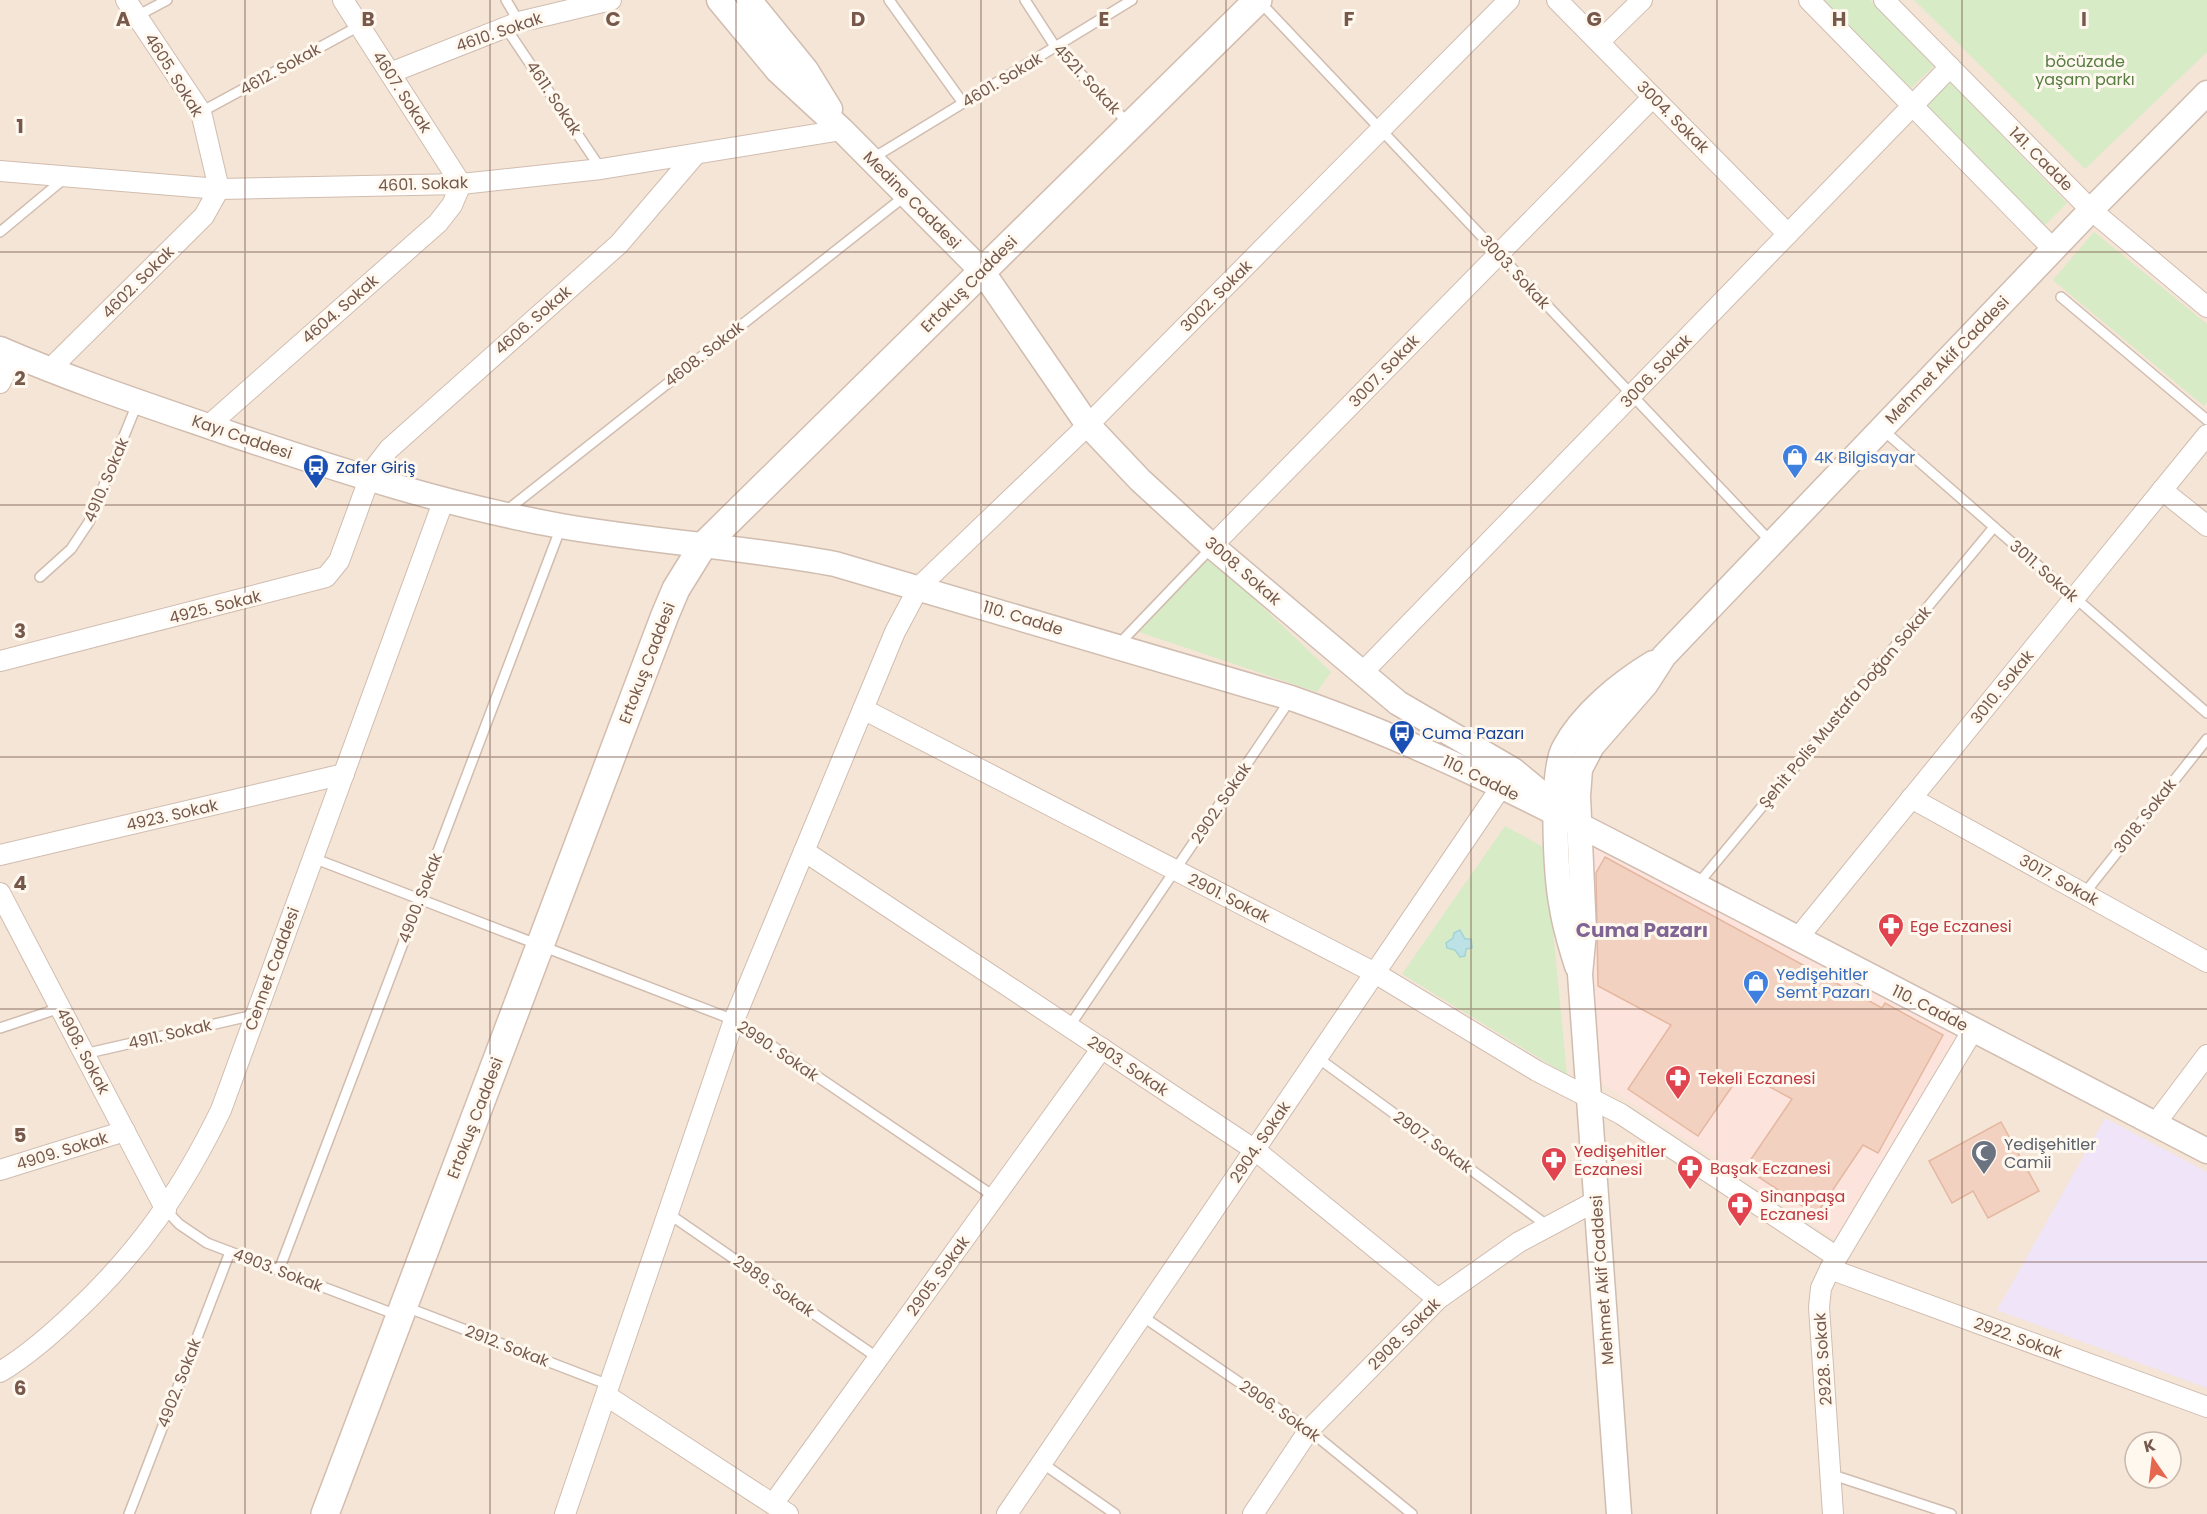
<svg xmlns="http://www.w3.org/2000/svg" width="2207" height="1514" font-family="Poppins,sans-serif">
<rect width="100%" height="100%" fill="#fcf3e8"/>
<!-- residential -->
<path fill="#f4e5d6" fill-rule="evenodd" d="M0 0H2207V1514H0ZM2135 1442H2171V1478H2135Z"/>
<!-- commercial -->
<path fill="#fce4dc" d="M1593 844 1957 1034 1835 1239 1602 1083 1591 971Z"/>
<!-- education -->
<path fill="#f0e4f9" d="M2105 1118 2207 1172V1388L1997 1310Z"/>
<!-- green -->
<g fill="#d7ebc6">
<path d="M1823 0H1870L1934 66 1910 89Z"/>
<path d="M1914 0H2207V52L2085 169Z"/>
<path d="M1950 82 2067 203 2043 227 1926 106Z"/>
<path d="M2094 232 2207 324V402L2204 406 2053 280Z"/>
<path d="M1210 557 1331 672 1317 692 1139 632Z"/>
<path d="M1505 826 1545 848 1567 1075 1402 974Z"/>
</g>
<!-- water -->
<path fill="#bce2e6" stroke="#a2d3d8" stroke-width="1.5" d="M1460 930 1465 939H1471L1472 948 1466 949 1465 956 1460 957 1455 950 1447 948 1446 943 1453 938 1454 933Z"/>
<!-- building -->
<g fill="#f2d1c0" stroke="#e5b7a0" stroke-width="1.5">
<path d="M1605 857 1882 1008 1885 1003 1943 1035 1878 1153 1863 1145 1816 1215 1745 1168 1792 1099 1742 1072 1698 1136 1628 1089 1671 1025 1598 986 1596 873Z"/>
<path d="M2001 1122 2039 1191 1988 1218 1973 1191 1952 1203 1929 1161Z"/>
</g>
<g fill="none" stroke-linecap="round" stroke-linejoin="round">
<defs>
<g id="service">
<path d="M506 0 519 22"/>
<path d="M889 0 963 103"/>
<path d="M1025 0 1056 48 1129 124"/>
<path d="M1260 2 1772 543"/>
<path d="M137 16 167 0"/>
<path d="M506 28 601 169"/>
<path d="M201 112 359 26"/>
<path d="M873 158 1132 0"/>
<path d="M0 232 65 178"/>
<path d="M2061 297 2207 420"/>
<path d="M1883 430 2207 713"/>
<path d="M506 511 905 196"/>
<path d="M40 577 71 549 89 522 137 404"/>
<path d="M1119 644 1211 548"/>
<path d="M313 858 734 1020 995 1197"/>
<path d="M1697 885 1994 527"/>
<path d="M2084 894 2207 739"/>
<path d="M1069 1027 1290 700"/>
<path d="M0 1028 60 1008"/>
<path d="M84 1054 254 1015"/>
<path d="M1318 1058 1548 1226"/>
<path d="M166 1210 179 1224 207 1243 397 1315"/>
<path d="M669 1214 878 1358"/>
<path d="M279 1270 561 527"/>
<path d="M406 1307 609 1385"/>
<path d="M1142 1316 1309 1430 1412 1514"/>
<path d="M1042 1463 1115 1514"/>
<path d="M1830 1474 1951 1514"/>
<path d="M129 1514 230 1252"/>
</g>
<g id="minor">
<path d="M1557 0 1788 234"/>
<path d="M1809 0 2053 249"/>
<path d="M1884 0 2091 210 2207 307"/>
<path d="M1599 42 1642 0"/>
<path d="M390 73 519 22 611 0"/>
<path d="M0 171 219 189 461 184 601 169 842 130"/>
<path d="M49 370 204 216 219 189 201 112 126 0"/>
<path d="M0 383 14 355"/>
<path d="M208 426 438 223 452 205 461 184 343 0"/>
<path d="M2162 490 2207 526"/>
<path d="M1212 546 1653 97"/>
<path d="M0 661 326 577 339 561 372 471 389 449 619 244 695 155"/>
<path d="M1361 674 1950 67"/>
<path d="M863 709 1375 973 1537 1071 1621 1114 1837 1257"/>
<path d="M1911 798 2207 962"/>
<path d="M804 851 1255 1150 1438 1299"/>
<path d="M0 855 344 774"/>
<path d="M0 893 166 1210"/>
<path d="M1797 939 2207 435"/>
<path d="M2155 1124 2207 1055"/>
<path d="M0 1170 125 1131"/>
<path d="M1830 1269 2207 1407"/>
<path d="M0 1372C27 1356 52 1334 75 1312 140 1251 182 1190 221 1110L443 502"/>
<path d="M607 1396 788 1514"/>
<path d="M773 1504 1102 1048"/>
<path d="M565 1514 734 1020 895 632 919 587 1088 425 1509 0"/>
<path d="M1007 1514 1510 774"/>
<path d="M1253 1514 1309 1430 1438 1299 1519 1242 1596 1201"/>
<path d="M1833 1514 1819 1307 1821 1288 1830 1269 1973 1030"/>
</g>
<g id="tertiary">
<path d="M719 0 778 71 842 130 982 271 1088 425 1140 480 1212 546 1398 703 1513 770 1536 789 1551 808"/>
<path d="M749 0 806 70 830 109"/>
<path d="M0 349C76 382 156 408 234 435 342 471 449 506 561 526 652 542 744 547 835 564L1291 698C1442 750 1583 827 1724 900 1885 984 2046 1068 2207 1151"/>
<path d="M1577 966C1571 947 1565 928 1562 908 1556 878 1550 773 1564 748 1582 714 1620 683 1653 663"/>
<path d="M1619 1514 1580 974 1584 932 1578 796 1580 769 1592 746 1646 684 1664 656 2091 210 2207 93"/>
</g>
<path id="secondary" d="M325 1514 665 615 676 589 702 547 1258 0"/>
</defs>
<!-- service casing -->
<use href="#service" stroke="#d1bdb0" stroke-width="12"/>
<!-- minor casing -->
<use href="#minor" stroke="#d1bdb0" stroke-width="22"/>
<!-- tertiary casing -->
<use href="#tertiary" stroke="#d1bdb0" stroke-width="27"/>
<!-- secondary casing -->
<use href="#secondary" stroke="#d4bdae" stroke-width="30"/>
<!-- service -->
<use href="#service" stroke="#fff" stroke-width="9"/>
<!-- minor -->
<use href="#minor" stroke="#fff" stroke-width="20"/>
<!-- tertiary -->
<use href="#tertiary" stroke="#fff" stroke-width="24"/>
<!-- secondary -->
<use href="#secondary" stroke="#fff" stroke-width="27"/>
</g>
<!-- grid -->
<path fill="none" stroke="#77594c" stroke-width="1.5" stroke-opacity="0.55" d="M245 0V1514M490 0V1514M736 0V1514M981 0V1514M1226 0V1514M1471 0V1514M1717 0V1514M1962 0V1514M0 252H2207M0 505H2207M0 757H2207M0 1009H2207M0 1262H2207"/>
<!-- icons -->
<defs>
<symbol id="shop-pin" viewBox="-11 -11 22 30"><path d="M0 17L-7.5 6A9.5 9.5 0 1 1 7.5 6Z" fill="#3f7fe0" stroke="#fff8ef"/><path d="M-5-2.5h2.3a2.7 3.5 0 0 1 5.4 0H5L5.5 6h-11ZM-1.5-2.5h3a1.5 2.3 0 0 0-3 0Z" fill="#fff"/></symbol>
<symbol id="bus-pin" viewBox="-11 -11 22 30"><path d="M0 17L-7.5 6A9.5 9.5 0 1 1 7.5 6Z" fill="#1a4fb4" stroke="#fff8ef"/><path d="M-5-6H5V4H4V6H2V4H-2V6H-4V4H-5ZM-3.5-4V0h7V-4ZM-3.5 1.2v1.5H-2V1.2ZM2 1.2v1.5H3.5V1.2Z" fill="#fff"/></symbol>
<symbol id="pharmacy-pin" viewBox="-11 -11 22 30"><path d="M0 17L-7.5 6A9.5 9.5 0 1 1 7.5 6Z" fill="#e0444e" stroke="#fff8ef"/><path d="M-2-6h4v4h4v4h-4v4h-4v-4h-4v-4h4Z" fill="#fff"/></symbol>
<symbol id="mosque-pin" viewBox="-11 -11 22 30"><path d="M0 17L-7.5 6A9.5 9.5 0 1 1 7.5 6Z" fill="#6b7280" stroke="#fff8ef"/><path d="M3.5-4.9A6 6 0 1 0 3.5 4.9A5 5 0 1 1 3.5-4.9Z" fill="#fff"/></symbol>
</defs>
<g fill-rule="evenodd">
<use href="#shop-pin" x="1780" y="442" width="30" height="40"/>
<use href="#bus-pin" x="301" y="452" width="30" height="40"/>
<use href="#bus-pin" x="1387" y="718" width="30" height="40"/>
<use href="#pharmacy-pin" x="1876" y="911" width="30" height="40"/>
<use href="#shop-pin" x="1741" y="968" width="30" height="40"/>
<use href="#pharmacy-pin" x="1663" y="1063" width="30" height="40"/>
<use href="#mosque-pin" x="1969" y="1138" width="30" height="40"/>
<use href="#pharmacy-pin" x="1539" y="1145" width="30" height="40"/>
<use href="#pharmacy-pin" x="1675" y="1153" width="30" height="40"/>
<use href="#pharmacy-pin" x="1725" y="1190" width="30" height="40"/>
</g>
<g text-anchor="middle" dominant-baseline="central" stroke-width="6" stroke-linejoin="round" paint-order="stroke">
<!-- street labels -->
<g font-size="16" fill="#77594c" stroke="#fff8ef">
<text transform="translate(499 32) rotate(-19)">4610. Sokak</text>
<text transform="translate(280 69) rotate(-29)">4612. Sokak</text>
<text transform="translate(174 75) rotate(58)">4605. Sokak</text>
<text transform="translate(1087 79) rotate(47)">4521. Sokak</text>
<text transform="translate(1002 80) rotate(-31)">4601. Sokak</text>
<text transform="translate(402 92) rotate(57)">4607. Sokak</text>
<text transform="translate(554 98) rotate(56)">4611. Sokak</text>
<text transform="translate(1673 117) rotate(45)">3004. Sokak</text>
<text transform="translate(2041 159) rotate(45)">141. Cadde</text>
<text transform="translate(423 184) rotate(-2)">4601. Sokak</text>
<text transform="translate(912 200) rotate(45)">Medine Caddesi</text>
<text transform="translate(1515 272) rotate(47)">3003. Sokak</text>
<text transform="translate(138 282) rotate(-45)">4602. Sokak</text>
<text transform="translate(969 284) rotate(-45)">Ertokuş Caddesi</text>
<text transform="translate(1216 296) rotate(-45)">3002. Sokak</text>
<text transform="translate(340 309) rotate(-41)">4604. Sokak</text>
<text transform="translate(533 320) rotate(-41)">4606. Sokak</text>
<text transform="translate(704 354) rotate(-38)">4608. Sokak</text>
<text transform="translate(1947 360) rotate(-46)">Mehmet Akif Caddesi</text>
<text transform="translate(1384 371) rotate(-46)">3007. Sokak</text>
<text transform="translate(1656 371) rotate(-46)">3006. Sokak</text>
<text transform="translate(242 437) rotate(19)">Kayı Caddesi</text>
<text transform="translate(106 480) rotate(-67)">4910. Sokak</text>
<text transform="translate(1243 571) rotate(41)">3008. Sokak</text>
<text transform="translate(2044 571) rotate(41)">3011. Sokak</text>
<text transform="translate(215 607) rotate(-14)">4925. Sokak</text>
<text transform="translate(1023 618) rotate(17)">110. Cadde</text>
<text transform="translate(647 663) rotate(-69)">Ertokuş Caddesi</text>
<text transform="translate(2002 687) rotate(-51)">3010. Sokak</text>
<text transform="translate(1845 707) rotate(-50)">Şehit Polis Mustafa Doğan Sokak</text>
<text transform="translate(1481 778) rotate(26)">110. Cadde</text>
<text transform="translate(1221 803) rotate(-56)">2902. Sokak</text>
<text transform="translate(172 815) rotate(-13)">4923. Sokak</text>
<text transform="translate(2145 816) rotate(-52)">3018. Sokak</text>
<text transform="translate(2059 880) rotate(29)">3017. Sokak</text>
<text transform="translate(420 898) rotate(-69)">4900. Sokak</text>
<text transform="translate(1229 898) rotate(27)">2901. Sokak</text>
<text transform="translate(272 969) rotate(-70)">Cennet Caddesi</text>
<text transform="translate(1930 1008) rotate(27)">110. Cadde</text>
<text transform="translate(170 1034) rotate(-13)">4911. Sokak</text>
<text transform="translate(83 1051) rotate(62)">4908. Sokak</text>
<text transform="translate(778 1051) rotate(34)">2990. Sokak</text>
<text transform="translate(1128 1066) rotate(34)">2903. Sokak</text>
<text transform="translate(475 1118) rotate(-69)">Ertokuş Caddesi</text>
<text transform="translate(1260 1142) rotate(-56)">2904. Sokak</text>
<text transform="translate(1433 1142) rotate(36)">2907. Sokak</text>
<text transform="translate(62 1151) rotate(-17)">4909. Sokak</text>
<text transform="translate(278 1270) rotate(21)">4903. Sokak</text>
<text transform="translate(938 1276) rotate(-54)">2905. Sokak</text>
<text transform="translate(1602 1280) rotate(-94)">Mehmet Akif Caddesi</text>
<text transform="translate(774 1286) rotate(35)">2989. Sokak</text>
<text transform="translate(1404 1334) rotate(-45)">2908. Sokak</text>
<text transform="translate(2018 1338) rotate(20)">2922. Sokak</text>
<text transform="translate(507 1346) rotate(21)">2912. Sokak</text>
<text transform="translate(1823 1359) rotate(-94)">2928. Sokak</text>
<text transform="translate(179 1383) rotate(-69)">4902. Sokak</text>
<text transform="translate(1280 1411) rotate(35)">2906. Sokak</text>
</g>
<!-- park labels -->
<g font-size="16" fill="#577d43" stroke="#fff8ef">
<text x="2085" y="61">böcüzade<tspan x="2085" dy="18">yaşam parkı</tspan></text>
</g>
<!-- shop labels -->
<g font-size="16" fill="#366cbe" stroke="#fff8ef" text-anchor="start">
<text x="1814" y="457">4K Bilgisayar</text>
<text x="1776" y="974">Yedişehitler<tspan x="1776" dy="18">Semt Pazarı</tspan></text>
</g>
<!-- transit labels -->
<g font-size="16" fill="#164399" stroke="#fff8ef" text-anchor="start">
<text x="336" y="467">Zafer Giriş</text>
<text x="1422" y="733">Cuma Pazarı</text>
</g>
<!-- health labels -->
<g font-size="16" fill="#be3a42" stroke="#fff8ef" text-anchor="start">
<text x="1910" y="926">Ege Eczanesi</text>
<text x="1698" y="1078">Tekeli Eczanesi</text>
<text x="1574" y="1151">Yedişehitler<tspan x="1574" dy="18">Eczanesi</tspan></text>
<text x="1710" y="1168">Başak Eczanesi</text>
<text x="1760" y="1196">Sinanpaşa<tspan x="1760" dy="18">Eczanesi</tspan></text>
</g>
<!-- worship labels -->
<g font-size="16" fill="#5b616d" stroke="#fff8ef" text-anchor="start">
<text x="2004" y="1144">Yedişehitler<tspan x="2004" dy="18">Camii</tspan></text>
</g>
<!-- quarter labels -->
<g font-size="20" font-weight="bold" fill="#806493" stroke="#fff8ef">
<text x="1642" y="930">Cuma Pazarı</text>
</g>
</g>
<g font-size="20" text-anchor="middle" font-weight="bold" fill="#77594c" stroke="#fff8ef" stroke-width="6" stroke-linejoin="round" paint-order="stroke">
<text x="123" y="26">A</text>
<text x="368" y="26">B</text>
<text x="613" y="26">C</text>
<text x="858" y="26">D</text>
<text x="1104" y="26">E</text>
<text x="1349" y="26">F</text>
<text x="1594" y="26">G</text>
<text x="1839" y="26">H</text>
<text x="2084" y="26">I</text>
<text x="20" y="133">1</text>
<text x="20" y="385">2</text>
<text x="20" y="638">3</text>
<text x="20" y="890">4</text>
<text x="20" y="1142">5</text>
<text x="20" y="1395">6</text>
</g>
<!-- north arrow -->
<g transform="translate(2153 1460) rotate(346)"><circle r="28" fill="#fff8ef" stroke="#c9b8ae" stroke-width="1.5"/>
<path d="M0-4.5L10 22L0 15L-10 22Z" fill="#e5684e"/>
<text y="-9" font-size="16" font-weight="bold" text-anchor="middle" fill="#77594c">K</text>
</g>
</svg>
